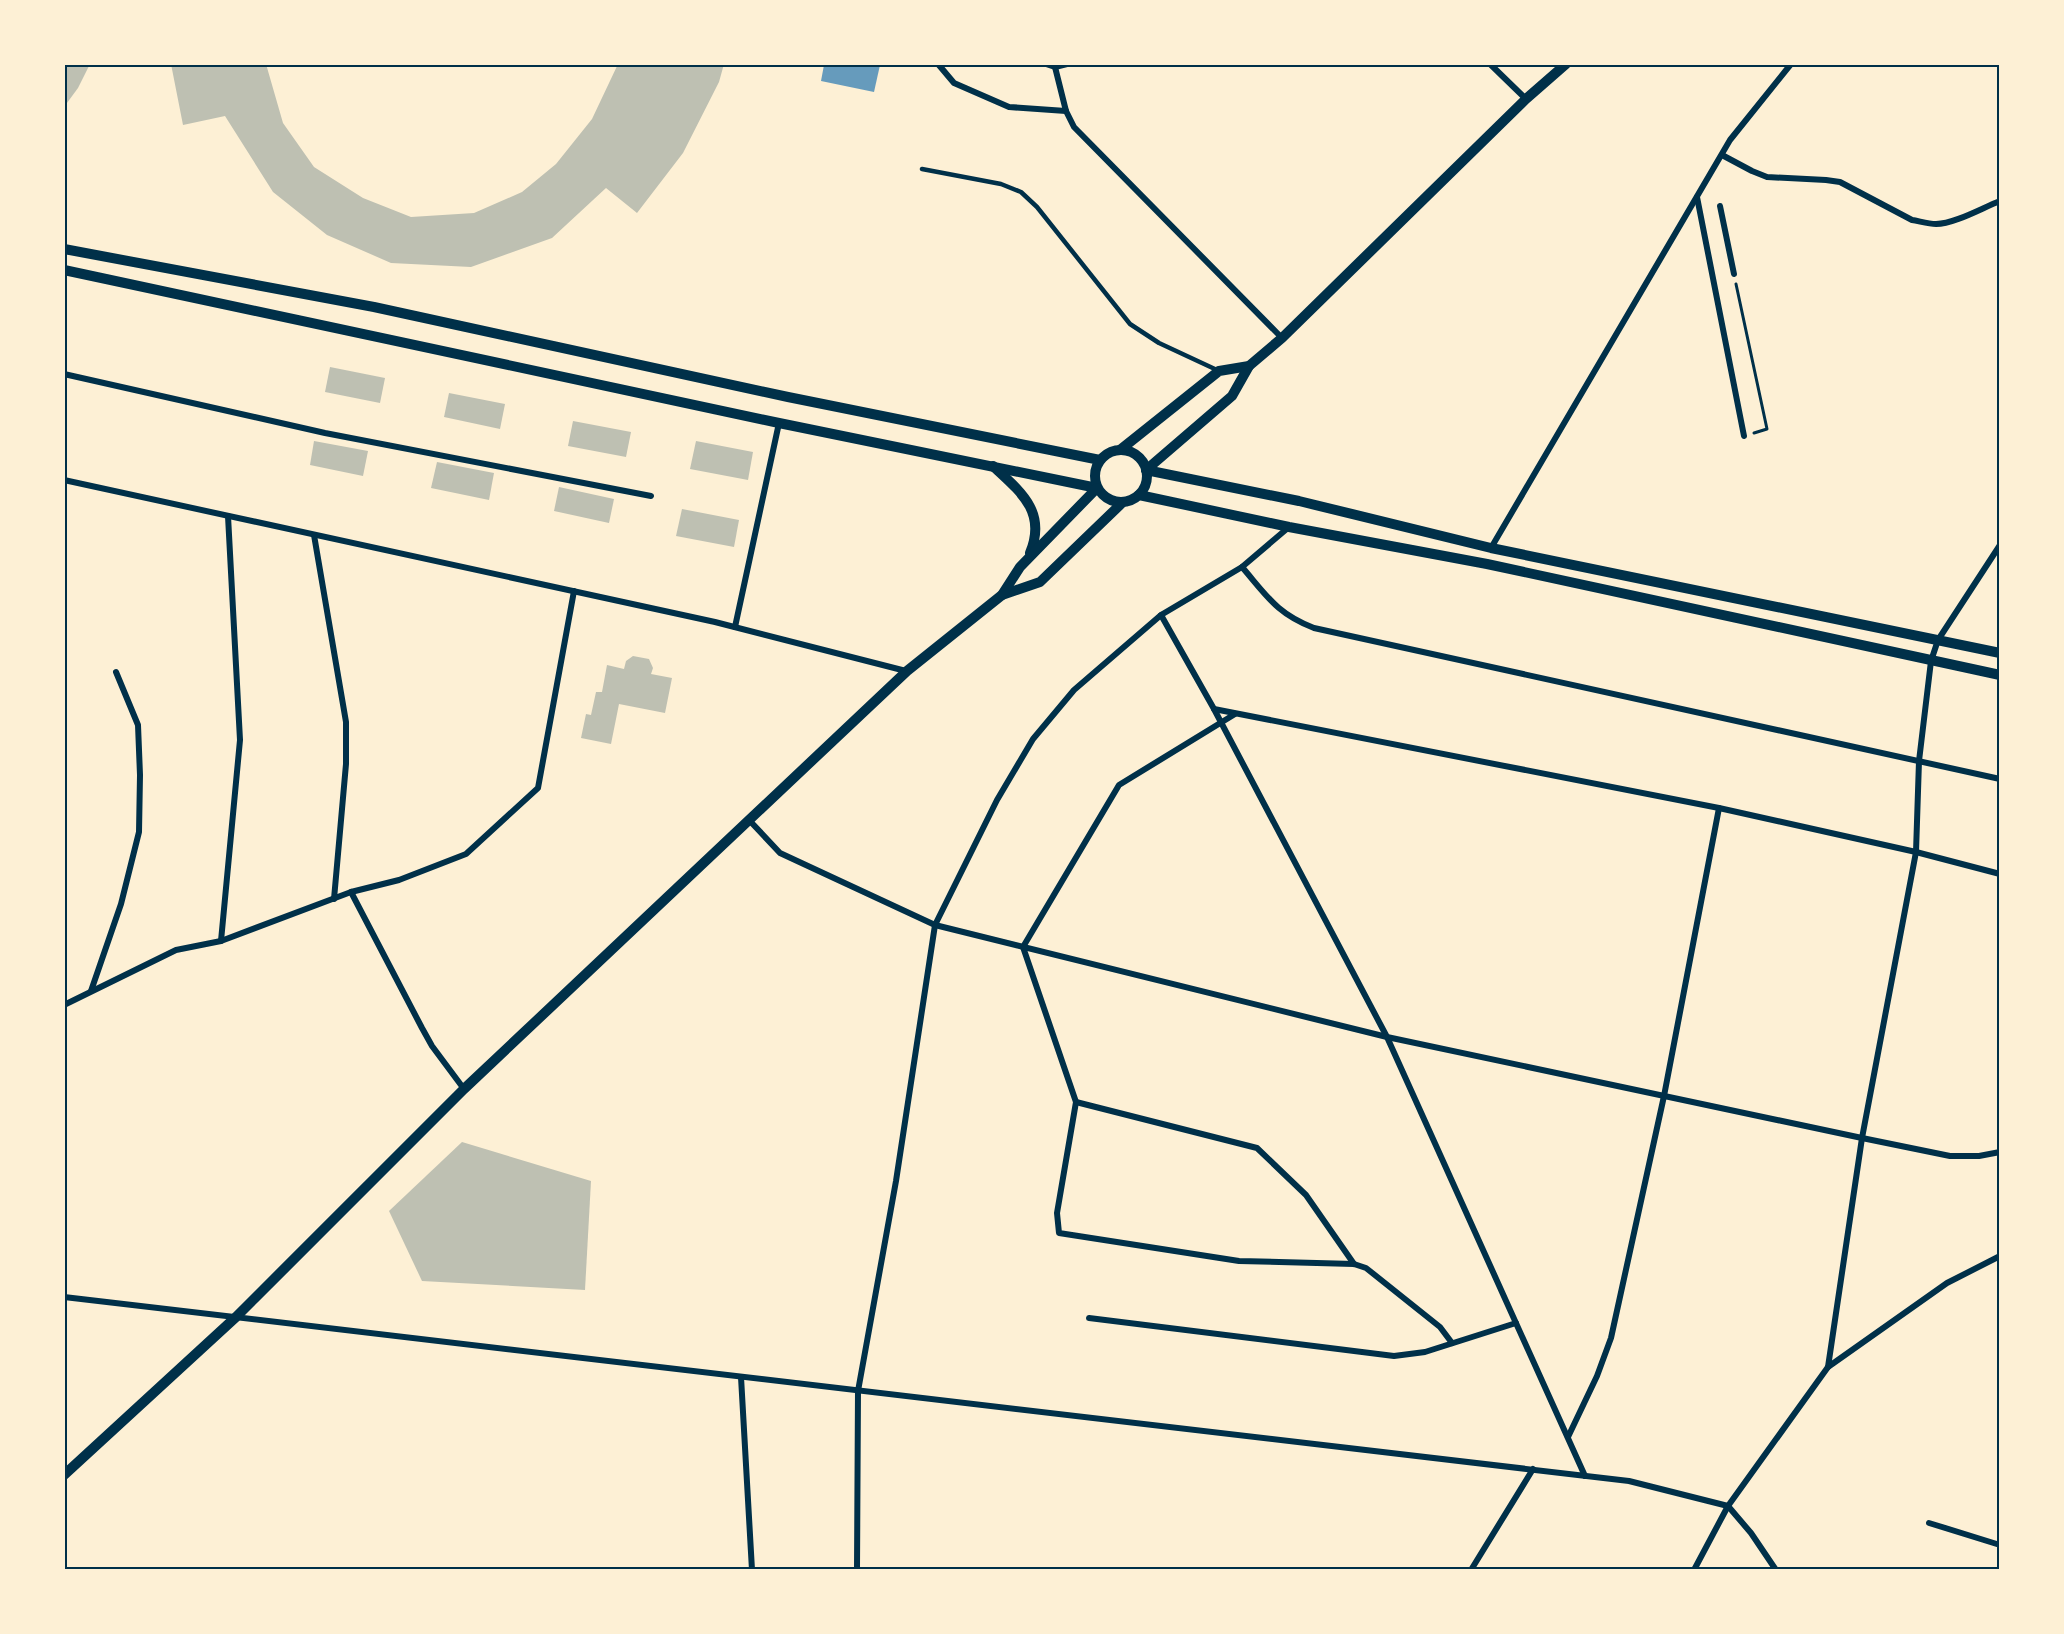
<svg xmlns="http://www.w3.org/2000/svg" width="2064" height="1634" font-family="Overpass,sans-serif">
<rect width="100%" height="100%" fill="#fdf0d5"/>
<!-- water -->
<path fill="#669bbc" d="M824 65H880L874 92 821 81Z"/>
<!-- building -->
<g fill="#bec0b2">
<path d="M64 64H90L78 88 64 107Z"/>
<path d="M171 64H266L283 123 314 167 363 198 411 217 474 213 522 192 556 164 592 119 618 64H724L719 82 683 153 637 213 606 188 552 238 471 267 391 263 327 235 273 192 225 116 183 125Z"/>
<path d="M330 367 385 378 380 403 325 392Z"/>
<path d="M449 393 505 404 500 429 444 417Z"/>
<path d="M573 421 631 432 626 457 568 446Z"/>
<path d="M314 441 368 451 363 476 310 465Z"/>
<path d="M696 441 753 452 748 480 690 469Z"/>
<path d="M437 462 494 473 489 500 431 488Z"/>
<path d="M559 487 614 499 609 523 554 511Z"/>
<path d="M682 509 739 520 734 547 676 536Z"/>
<path d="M633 656 649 659 653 668 651 674 672 678 665 713 619 704 611 744 581 738 586 714 591 715 596 692H602L607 665 624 669 626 661Z"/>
<path d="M462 1142 591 1181 585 1290 422 1281 389 1211Z"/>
</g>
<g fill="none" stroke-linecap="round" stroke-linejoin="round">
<!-- path -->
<path stroke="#003049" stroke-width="3" d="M1736 284 1767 429 1754 433"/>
<!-- service -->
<path stroke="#003049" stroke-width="4.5" d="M922 169 1001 184 1021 192 1037 207 1130 324 1159 343 1217 370"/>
<!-- minor -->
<g stroke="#003049" stroke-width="6">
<path d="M938 64 954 83 1009 107 1066 111"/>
<path d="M1046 64 1055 67 1067 64"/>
<path d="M1490 64 1526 99"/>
<path d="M1055 67 1066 111 1074 127 1282 338"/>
<path d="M1722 155 1752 171 1767 177 1826 180 1840 182 1912 220C1919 221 1928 224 1936 224 1954 224 1982 208 2000 201"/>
<path d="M1697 197 1744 436"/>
<path d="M1720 206 1734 274"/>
<path d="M64 374 325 433 651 496"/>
<path d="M64 480 715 622 906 671"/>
<path d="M314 535 346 722V764L334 899"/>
<path d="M1491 548 1730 140 1791 64"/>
<path d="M1242 567C1267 596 1277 614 1314 628L2000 779"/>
<path d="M1161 615 1214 709 1387 1037 1585 1476"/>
<path d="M735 627 779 423"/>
<path d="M1214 709 1719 808 1916 852 2000 874"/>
<path d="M1235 714 1119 785 1023 947 1076 1102 1057 1213 1059 1233 1239 1261 1354 1264 1366 1268 1440 1327 1452 1343"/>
<path d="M749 820 780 853 935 925 1387 1037 1862 1138 1950 1156H1979L2000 1152"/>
<path d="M351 892 422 1028 432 1046 464 1089"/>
<path d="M221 941 240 740 228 516"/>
<path d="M91 991 121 904 139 832 140 775 138 725 116 672"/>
<path d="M64 1005 176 950 221 941 351 892 399 880 466 854 538 788 574 591"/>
<path d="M1076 1102 1257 1148 1306 1195 1354 1264"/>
<path d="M64 1297 1629 1481 1728 1506 1751 1533 1776 1570"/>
<path d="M1089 1318 1394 1356 1425 1352 1516 1323"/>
<path d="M1828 1367 1947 1283 2000 1256"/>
<path d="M741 1377 752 1570"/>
<path d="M1568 1437 1597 1376 1611 1338 1664 1096 1719 808"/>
<path d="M1929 1523 2000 1545"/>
<path d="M857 1570 858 1391 896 1181 935 925 997 800 1033 739 1074 690 1161 615 1242 567 1289 527"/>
<path d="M1471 1570 1533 1469"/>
<path d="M1694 1570 1728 1506 1828 1367 1862 1138 1916 852 1919 761 1931 661 1938 640 2000 545"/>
</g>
<!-- tertiary -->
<g stroke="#003049" stroke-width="10">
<path d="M64 249 374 307 788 397 1100 460"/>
<path d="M64 270 779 423 1097 488"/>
<circle cx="1121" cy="476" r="26"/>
<path d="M1120 450 1219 371 1249 366 1282 338 1526 99 1566 64"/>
<path d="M993 466C1021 492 1047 512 1030 553"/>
<path d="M1146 470 1299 501 1491 548 2000 653"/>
<path d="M1146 470 1232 396 1249 366"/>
<path d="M1139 495 1289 527 1487 564 2000 675"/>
<path d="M1002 595 1040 582 1122 503"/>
<path d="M64 1475 236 1317 464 1089 907 671 1002 595 1020 567 1097 488"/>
</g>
</g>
<!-- border -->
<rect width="2064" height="1634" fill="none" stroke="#fdf0d5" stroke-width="132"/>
<rect x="66" y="66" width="1932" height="1502" fill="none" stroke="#003049" stroke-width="2"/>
</svg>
